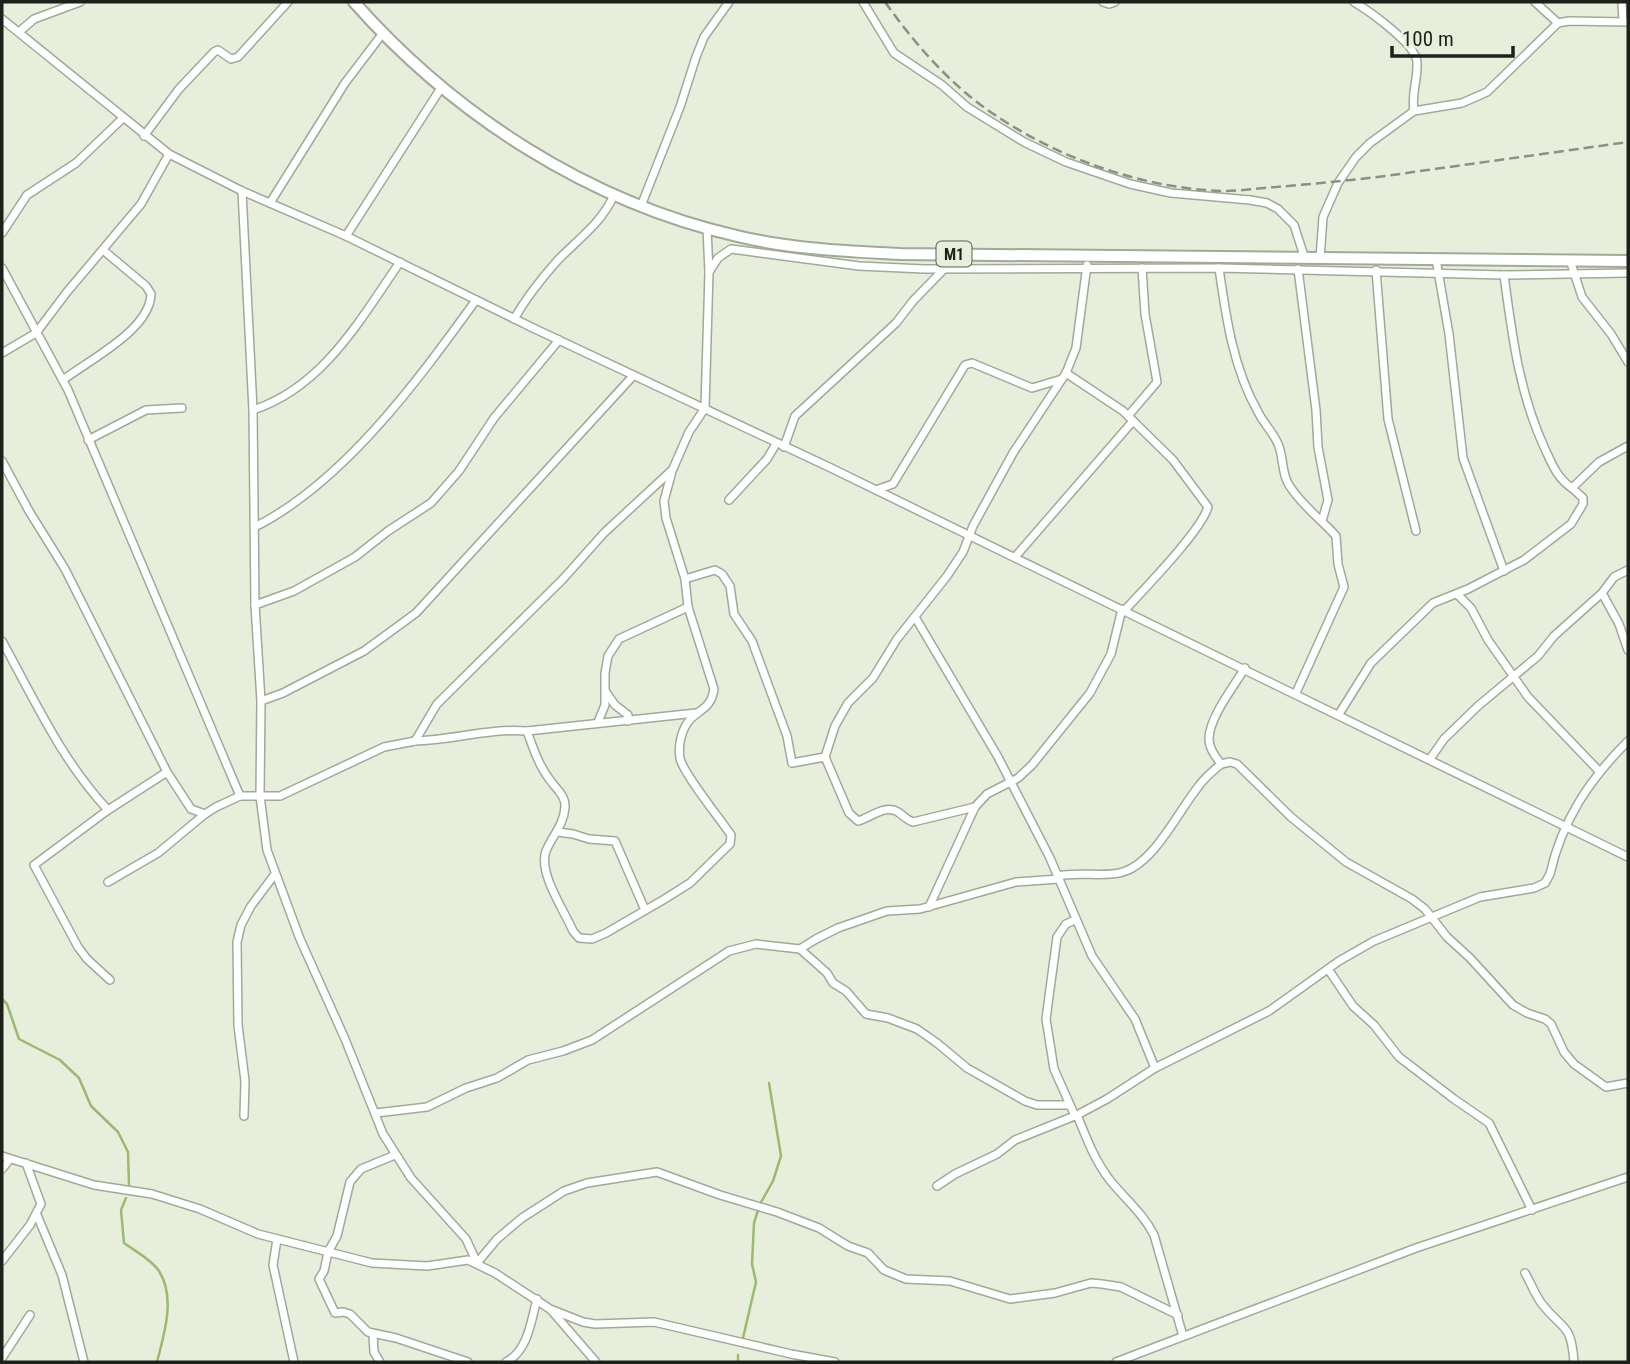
<svg xmlns="http://www.w3.org/2000/svg" width="1630" height="1364" font-family="'Roboto Condensed',sans-serif">
<rect width="100%" height="100%" fill="#e7efdc"/>
<g fill="none" stroke-linecap="round" stroke-linejoin="round">
<!-- stream -->
<g stroke="#9db96f" stroke-width="2.5">
<path d="M2 999 7 1004 19 1039 60 1060 79 1078 91 1106 118 1132 128 1152 129 1185"/>
<path d="M126 1198 121 1210 124 1243C135 1251 152 1260 159 1271 176 1298 164 1334 157 1362"/>
<path d="M743 1338 756 1282 752 1264 754 1223 760 1204 773 1181 781 1156 769 1083"/>
<path d="M738 1362V1355"/>
</g>
<defs>
<g id="street">
<path d="M863 2 894 53 942 85 967 107 1024 142 1066 162 1130 184 1171 193 1250 200 1267 203 1278 209 1294 225 1305 259"/>
<path d="M1103 2 1109 4 1115 2"/>
<path d="M1354 2C1369 11 1416 44 1417 62 1418 79 1411 94 1414 111"/>
<path d="M1535 2 1558 23"/>
<path d="M1622 2 1623 21"/>
<path d="M2 19 169 154 242 191 346 236 531 327 831 468 1628 857"/>
<path d="M19 32 34 19 80 2"/>
<path d="M144 136 179 89 214 52 218 50 231 59 238 57 288 2"/>
<path d="M242 191 253 410 255 605 261 701 260 796 267 850 300 939 345 1039 383 1134 411 1178 466 1239 477 1263"/>
<path d="M270 203 345 83 383 33"/>
<path d="M641 206 680 107 696 57 704 37 729 2"/>
<path d="M2 233 27 195 76 163 123 118"/>
<path d="M346 236 441 88"/>
<path d="M1320 259 1323 217 1338 183 1356 157 1370 143 1414 111 1462 103 1487 92 1558 23 1569 21 1628 22"/>
<path d="M1436 259 1449 334 1463 458 1504 571"/>
<path d="M1570 260 1582 297 1611 334 1628 362"/>
<path d="M2 268 68 390 240 796"/>
<path d="M1219 268C1226 317 1233 368 1258 412 1264 424 1273 432 1278 444 1284 457 1281 473 1289 485 1301 505 1321 519 1336 536L1338 564 1344 587 1296 693"/>
<path d="M1298 269 1316 410 1318 447 1328 500 1322 521"/>
<path d="M1376 270 1388 419 1416 531"/>
<path d="M709 272 718 258 731 249 859 266 924 269 1219 268 1504 275 1628 273"/>
<path d="M1504 275C1512 335 1519 393 1545 449 1552 464 1557 478 1572 488L1599 462 1628 446"/>
<path d="M514 319C526 298 541 279 557 261 578 239 601 224 614 195"/>
<path d="M2 353 36 333 67 292 141 204 169 154"/>
<path d="M1066 373 1123 411 1173 460 1208 507C1201 531 1144 589 1125 610"/>
<path d="M63 380C89 360 150 330 151 294L146 286 103 250"/>
<path d="M253 410C323 387 360 320 400 262"/>
<path d="M1128 416 1157 382 1145 314 1142 268"/>
<path d="M88 440 146 410 182 408"/>
<path d="M784 447 795 416 896 323 913 301 944 269"/>
<path d="M2 461 29 511 65 569 167 772"/>
<path d="M876 490 893 484 965 365 972 363 1032 388 1062 379"/>
<path d="M729 500 767 459 776 444"/>
<path d="M255 527C345 481 418 380 476 300"/>
<path d="M1015 557 1133 421"/>
<path d="M685 579 715 570 722 574 730 586 734 614 752 641 787 736 792 763 825 757"/>
<path d="M1602 593 1619 624 1628 650"/>
<path d="M1457 594 1471 608 1488 640 1528 697 1599 771"/>
<path d="M255 605 294 591 355 557 388 531 431 503 459 471 494 418 559 340"/>
<path d="M915 617 998 757 1050 858 1092 956 1135 1019 1155 1068"/>
<path d="M2 641C34 699 62 761 108 810"/>
<path d="M606 692 615 705 628 715V721"/>
<path d="M261 701 283 693 364 651 416 613 633 376"/>
<path d="M1339 714 1371 663 1433 603 1468 589 1524 560 1571 524 1583 504V498L1572 488"/>
<path d="M598 722 605 705V673L608 656 619 639 688 607"/>
<path d="M527 731C533 748 539 766 550 780 556 789 566 796 565 807 564 825 552 836 546 851 538 873 564 910 573 931L579 938 592 939 606 933 663 900 690 883 730 844 731 835C721 820 682 772 680 758 678 746 681 732 688 722 698 709 711 710 714 689L688 607 685 579 666 518 664 501 672 471 689 432 705 408 709 272 707 228"/>
<path d="M415 741C453 740 489 728 527 731L696 713"/>
<path d="M1430 759 1444 739 1478 706 1538 656 1554 636 1602 593 1614 577 1628 570"/>
<path d="M1221 764 1230 762 1237 764 1291 817 1346 862 1412 899 1425 909 1447 937 1470 958 1513 1005 1527 1013 1545 1019 1551 1024 1564 1052 1574 1064 1606 1087 1628 1083"/>
<path d="M975 807 913 822C907 820 904 816 898 812 885 804 870 818 858 821L849 813 825 757 835 726 848 703 873 678 897 639 947 576 963 552 973 526 1013 453 1066 373 1076 348 1087 265"/>
<path d="M558 832 573 834 589 839 615 841 645 910"/>
<path d="M1057 876C1079 871 1104 878 1123 872 1154 863 1178 812 1198 787 1204 778 1213 771 1221 764 1215 756 1209 748 1209 739 1209 718 1234 686 1245 668"/>
<path d="M108 882 158 853 205 814"/>
<path d="M929 907 975 807 987 794 1018 778 1032 765 1090 693 1111 654 1122 609"/>
<path d="M800 949 827 973 833 983 846 991 866 1014 888 1018 917 1029 937 1043 967 1068 1025 1101 1037 1105H1069"/>
<path d="M1328 969 1353 1006 1374 1025 1399 1057 1454 1099 1489 1123 1532 1210"/>
<path d="M110 980 87 959 78 947 34 865 108 810 167 772 191 809 205 814 216 807 240 796H280L384 747 415 741 437 704 563 579 604 533 671 471"/>
<path d="M376 1113 427 1107 466 1088 497 1078 528 1060 563 1051 592 1040 729 951 756 944 800 949 816 939 838 928 887 911 920 909 1016 882 1059 879"/>
<path d="M1077 1115C1086 1137 1094 1159 1109 1179 1124 1198 1143 1213 1154 1235L1183 1336"/>
<path d="M244 1116 245 1081 238 1025 237 942 241 925 251 906 275 874"/>
<path d="M1075 1116 1054 1069 1046 1019 1057 937 1066 924 1075 920"/>
<path d="M395 1155 361 1169 350 1182 337 1236 328 1252 324 1271 319 1279 335 1313 343 1312 350 1314 368 1332 396 1338 468 1362"/>
<path d="M2 1156 94 1185 152 1194 200 1209 258 1234 372 1263 427 1266 468 1260 495 1273 550 1309 583 1322 595 1324 654 1322 791 1354 835 1362"/>
<path d="M2 1169 10 1159"/>
<path d="M937 1186 955 1174 997 1154 1015 1140 1077 1115 1107 1099 1155 1068 1269 1011 1339 961 1374 941 1480 897 1534 888 1545 883 1550 874C1562 820 1590 779 1628 741"/>
<path d="M37 1215 62 1275 84 1362"/>
<path d="M277 1239 273 1265 294 1362"/>
<path d="M2 1261 30 1225 41 1204 26 1163"/>
<path d="M477 1263 497 1239 522 1218 564 1191 587 1183 657 1172 720 1195 777 1212 819 1228 848 1246 868 1253 884 1270 906 1279 950 1281 1010 1299 1055 1293 1091 1283 1102 1284 1121 1287 1178 1315"/>
<path d="M1525 1273C1531 1283 1535 1295 1542 1304 1563 1331 1571 1322 1574 1362"/>
<path d="M551 1310 596 1362"/>
<path d="M373 1334 374 1352 380 1362"/>
<path d="M2 1358 30 1315"/>
<path d="M506 1362C528 1351 531 1321 537 1299"/>
<path d="M1116 1362 1416 1248 1628 1177"/>
</g>
<path id="primary" d="M354 2C454 115 588 202 737 236 790 249 845 251 900 254L1628 261"/>
</defs>
<!-- street casing -->
<use href="#street" stroke="#a1a997" stroke-width="10"/>
<!-- primary casing -->
<use href="#primary" stroke="#a1a997" stroke-width="14"/>
<!-- street -->
<use href="#street" stroke="#fff" stroke-width="7"/>
<!-- primary -->
<use href="#primary" stroke="#fff" stroke-width="10"/>
<!-- rail -->
<path stroke="#8b9083" stroke-width="2.5" stroke-dasharray="10 5" stroke-linecap="butt" d="M885 2C915 44 951 86 995 115 1060 159 1145 189 1224 191 1241 191 1259 188 1276 187 1322 183 1368 179 1413 172 1485 162 1557 152 1628 142"/>
</g>
<g text-anchor="middle" dominant-baseline="central" stroke-width="7" stroke-linejoin="round" paint-order="stroke">
<!-- shield labels -->
<rect fill="#e7efdc" stroke="#5a5f54" stroke-width="2" x="936.5" y="241.5" width="35" height="25" rx="5"/>
<g font-size="16" font-weight="bold" fill="#1e211a">
<text x="954" y="254">M1</text>
</g>
</g>
<!-- border -->
<rect width="1630" height="1364" fill="none" stroke="#1e211a" stroke-width="7"/>
<!-- scale -->
<path d="M1392 46v10h121v-10" fill="none" stroke="#1e211a" stroke-width="3.5"/>
<text x="1402" y="46" font-size="21" fill="#1e211a" stroke="#e7efdc" stroke-width="5" paint-order="stroke">100 m</text>
</svg>
